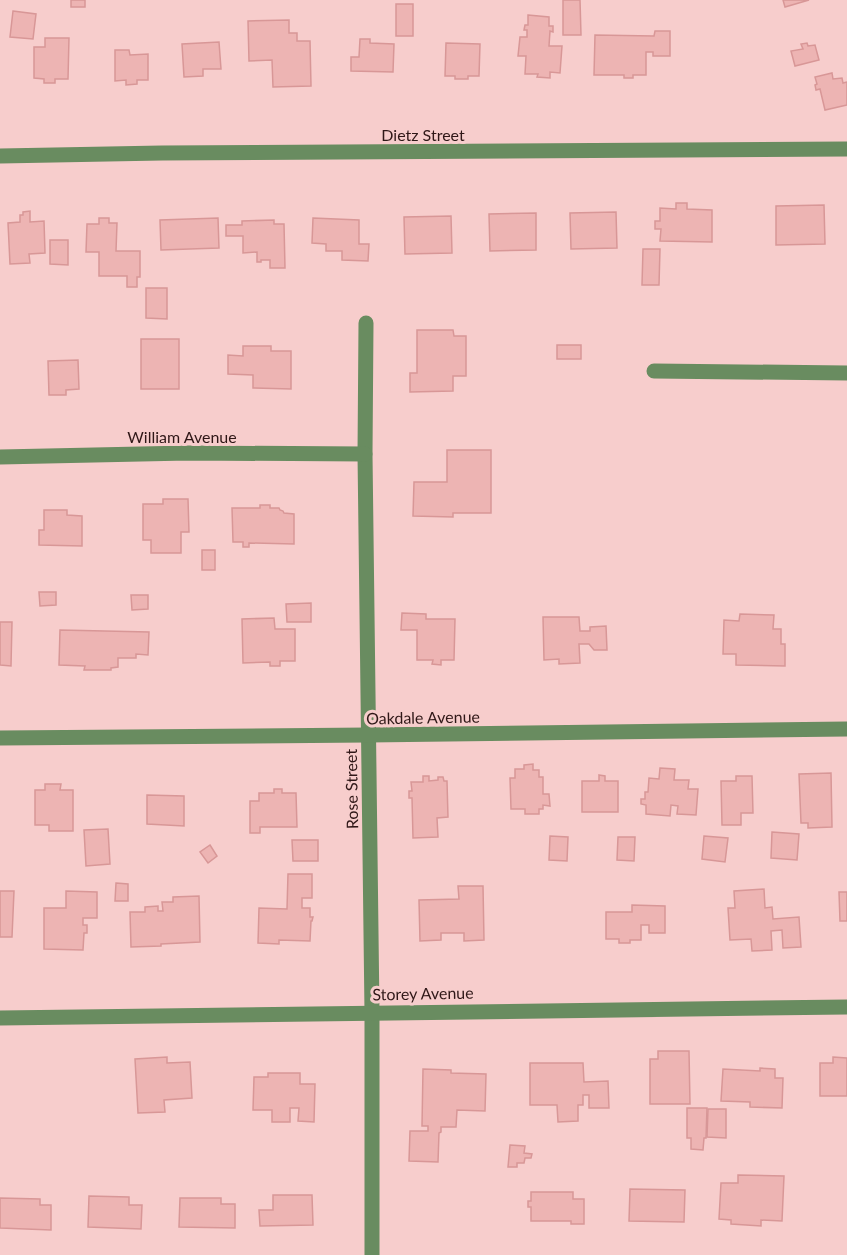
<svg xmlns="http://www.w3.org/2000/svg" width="847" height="1255" font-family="Lato,sans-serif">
<rect width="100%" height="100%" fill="#f7cdcc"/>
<!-- building -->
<g fill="#edb4b3" stroke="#d89797" stroke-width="1.5">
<rect x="71" y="0" width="14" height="7"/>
<path d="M563 0H580L581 35H563Z"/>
<path d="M783 0H809L785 7Z"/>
<rect x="396" y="4" width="17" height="32"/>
<path d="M13 11 36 14 33 39 10 37Z"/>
<path d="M528 15 549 17V26H553V32L550 31 549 46H562L560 73 550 72V78L537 77 538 74H525L526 56H518L520 37H527V30H524L525 25H528Z"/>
<path d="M289 20V33H297V41H310L311 86 273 87 272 60 249 61 248 21Z"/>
<path d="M655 31H670V56H653V52H646V75H633V78H624V75H594L595 35 654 36Z"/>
<path d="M45 38H69L68 79H55V83H44V79L34 78V47H45Z"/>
<path d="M360 39H370V43L394 44 393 72 351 71V57H359Z"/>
<path d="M219 42 221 69H203V76L184 77 182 44Z"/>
<path d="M446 43 480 44 479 76H468V79H455V76H445Z"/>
<path d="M807 43 808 46 815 45 819 60 795 66 791 51 803 49 801 44Z"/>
<path d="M115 50H129L130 55 148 54V80H137V84L126 85V80L115 81Z"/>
<path d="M832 73 833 79 842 78 843 83 847 82V105L825 110 820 89 816 90 815 85 817 84 815 77Z"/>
<path d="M676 203H687V209L712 210V242L660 241 661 229H655V221H660V208L676 209Z"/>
<path d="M824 205 825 244 776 245V206Z"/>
<path d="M30 211V222L44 221 45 253 29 254 30 263 10 264 8 223 20 222V215H23V212Z"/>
<path d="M616 212 617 248 571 249 570 213Z"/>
<path d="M536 213V250L490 251 489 214Z"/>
<path d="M451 216 452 253 405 254 404 217Z"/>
<path d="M99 218H109V223H117L116 251H140V277H137V287H127V276H99V252H86L87 224H99Z"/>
<path d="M218 218 219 248 161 250 160 220Z"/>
<path d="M313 218 359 220V244H369L368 261 342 260V251H326V244L312 243Z"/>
<path d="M274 220V224H284L285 268H270V260H261V262H257V252L243 253V236H226V225H242V221Z"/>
<path d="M50 240H68V265L50 264Z"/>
<path d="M643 249H660L659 285H642Z"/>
<path d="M146 288H167V319L146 318Z"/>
<path d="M417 330H453L454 336H466V376H453V391L410 392V373H417Z"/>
<rect x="141" y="339" width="38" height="50"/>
<rect x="557" y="345" width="24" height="14"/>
<path d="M243 346H271V351H291V389L253 388V375L228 374V355L243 356Z"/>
<path d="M78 360 79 389 66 390V395H49L48 361Z"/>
<path d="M447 450H491V513H453V517L413 516 414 482H447Z"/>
<path d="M163 499H188L189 532H181V553H151V540H143V504H163Z"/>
<path d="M260 505H270V508H279L280 510 283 511 284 513 294 514V544L249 543V547H243V542H233L232 508H260Z"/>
<path d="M44 510H67V515L82 516V546L39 545V530H44Z"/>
<rect x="202" y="550" width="13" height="20"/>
<path d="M39 592H56V605L40 606Z"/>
<path d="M131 595H148V609L132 610Z"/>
<path d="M311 603V622H287L286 604Z"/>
<path d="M402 613 426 614V619H455L454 660H441V665L432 664 433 660H417V630H401Z"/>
<path d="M740 614 774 615 773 629H781V644H785V666L736 665V654H723L724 620 739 621Z"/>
<path d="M543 617H579L580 631H590V627L606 626 607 650H594L589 644H579L580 663 559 664V659L544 660Z"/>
<path d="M274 618 275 629H295V661H280V666H270V662L243 663 242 619Z"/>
<path d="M0 622H12L11 666 0 665Z"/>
<path d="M60 630 149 632 148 655 136 654V658H118V667L111 668V670H84L85 666 59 665Z"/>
<path d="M533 764V770H539V777H543V794H549L550 806 543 805V809H539V814H525V809H511L510 778H515V769H524V765Z"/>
<path d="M660 768 675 769 674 780H689L688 789H698L696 815 677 814 678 806 671 805 670 816 646 814V805L641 804V799H645V792H648L649 778 659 779Z"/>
<path d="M831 773 832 827 808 828V823H801L799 774Z"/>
<path d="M599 775 605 776V781H618V812H582V781H599Z"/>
<path d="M423 776H429V781L438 780V777H443L444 781H447L448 817 437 818 438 837 413 838 412 798H409V791H412L411 782H423Z"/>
<path d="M736 776H752L753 813H741V825H722L721 781H736Z"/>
<path d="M45 784H61L60 790H73V831H49V825H35V790H45Z"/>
<path d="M274 789H282V793H296L297 827H260V833H250V801H259V793H274Z"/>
<path d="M147 795 184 796V826L147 824Z"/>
<path d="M108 829 110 864 86 866 84 830Z"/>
<path d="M772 832 799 834 797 860 771 858Z"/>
<path d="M550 836 568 837 567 861 549 860Z"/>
<path d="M704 836 728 838 725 862 702 859Z"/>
<path d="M618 837H635L634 861 617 860Z"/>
<path d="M292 840H318V861H293Z"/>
<path d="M210 845 217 856 208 863 200 852Z"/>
<path d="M288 874H312V898H302V908H310V917H313L312 921H311L310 941 279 940V944L258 943 259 908 287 909Z"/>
<path d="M116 883 128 884V901H115Z"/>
<path d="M458 886H483L484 940 464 941V933H441V940L420 941 419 900 459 899Z"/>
<path d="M764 889 765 908 772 907 773 919 799 917 801 947 783 948 782 930 771 931 772 950 752 951 751 939 730 940 728 908H735L734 891Z"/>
<path d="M0 891H14L12 937H0Z"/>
<path d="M66 891 97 892V918H83V925H87V933H84L83 950 44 949V908H66Z"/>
<path d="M839 892H847V921H840Z"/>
<path d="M199 896 200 942 161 944V946L131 947 130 912H145V907L158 906V911H163L162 902H173V897Z"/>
<path d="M632 905 665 906V933H649V925H641V940H630V943H619V939H606V912H632Z"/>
<path d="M658 1051H689L690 1104H650V1059H658Z"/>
<path d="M167 1057V1063L190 1062 192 1098 164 1100 165 1112 138 1113 135 1059Z"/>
<path d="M833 1057 847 1058V1096H820V1063H833Z"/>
<path d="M530 1063H583L584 1082 608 1081 609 1108H589V1095H583V1105H578V1121L558 1122 557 1105H530Z"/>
<path d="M760 1068 775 1069V1078H783L782 1108 750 1107V1102L721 1101 723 1069 760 1071Z"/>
<path d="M423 1069 451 1070V1073L486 1074 485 1111 457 1110 456 1127H441V1132L439 1133 438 1162 409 1161 410 1131H428V1126H422Z"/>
<path d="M268 1073H300V1084H315L314 1122 298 1121 299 1108H290V1122H272V1110H253L254 1077H268Z"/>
<path d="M687 1108H707L706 1138H704L703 1150 691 1149V1138H687Z"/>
<path d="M708 1109H726V1138L707 1137Z"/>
<path d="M510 1145 525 1146 524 1153 532 1154 531 1158H525L524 1163H517V1167H508Z"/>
<path d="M738 1175 784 1176 782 1221 761 1220V1226L731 1224V1220L719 1219 721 1183H738Z"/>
<path d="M630 1189 685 1190 684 1222 629 1221Z"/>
<path d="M531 1192H573V1199H584V1224H571V1221H531V1207H528V1201H531Z"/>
<path d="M273 1195H312L313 1225 260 1226 259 1210H273Z"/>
<path d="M89 1196 129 1197V1205H142L141 1229 88 1227Z"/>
<path d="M0 1198 40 1199V1205H51V1230L0 1228Z"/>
<path d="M180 1198H221V1204H235V1228L179 1227Z"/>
</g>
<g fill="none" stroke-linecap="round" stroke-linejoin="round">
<!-- minor -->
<g stroke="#698c60" stroke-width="15">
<path d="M0 156 162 153 847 149"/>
<path d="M366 323 365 454 372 1012V1255"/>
<path d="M654 371 847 373"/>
<path d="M0 457 188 453 365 454"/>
<path d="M0 738 368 735 847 729"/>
<path d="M0 1018 847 1007"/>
</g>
</g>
<g text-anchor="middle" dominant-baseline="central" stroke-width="6" stroke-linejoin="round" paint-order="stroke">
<!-- street labels -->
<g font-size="16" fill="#2f1717" stroke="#f7cdcc">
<text x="423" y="134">Dietz Street</text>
<text x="182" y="436">William Avenue</text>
<text transform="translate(423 717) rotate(-1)">Oakdale Avenue</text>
<text transform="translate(351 789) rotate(-91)">Rose Street</text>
<text transform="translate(423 993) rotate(-1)">Storey Avenue</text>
</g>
</g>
</svg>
